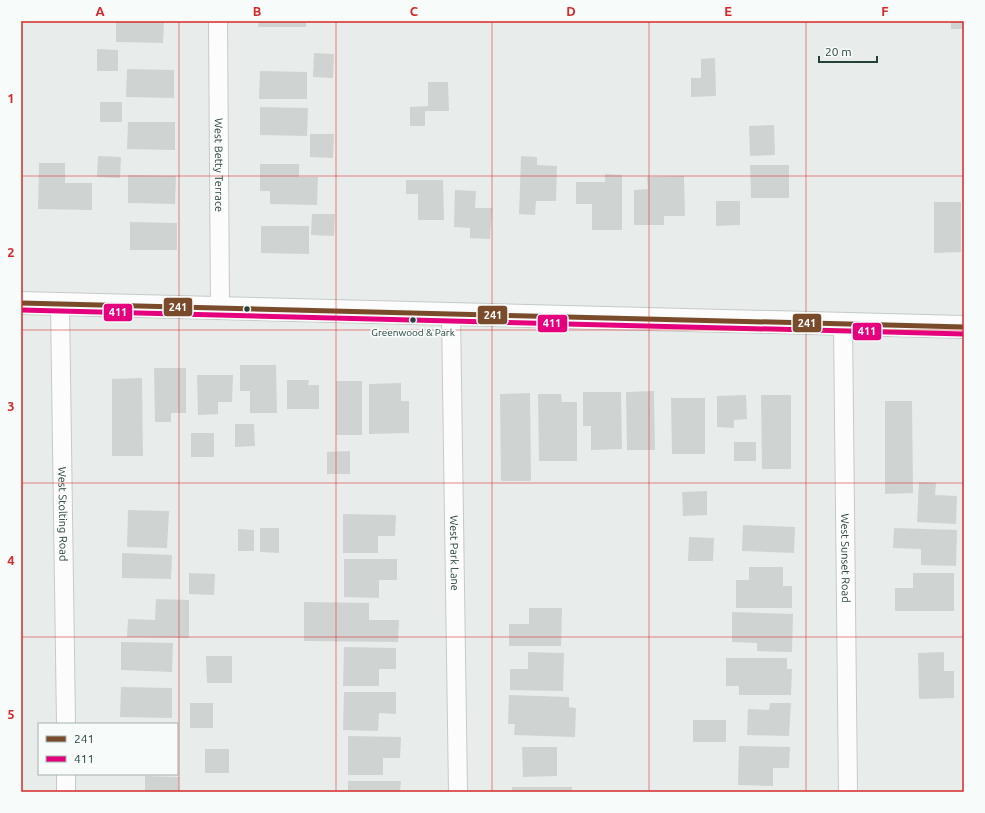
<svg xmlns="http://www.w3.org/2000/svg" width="985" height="813" font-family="Ubuntu,sans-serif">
<rect width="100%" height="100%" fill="#e8edeb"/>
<!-- building -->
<g fill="#cfd4d2">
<path d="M116 21H164L163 43 116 42Z"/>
<path d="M259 21H306V27H258Z"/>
<rect x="951" y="21" width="13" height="8"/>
<path d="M97 49 118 50V71H97Z"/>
<path d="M314 53 334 54 333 78 313 77Z"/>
<path d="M715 58 716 96 691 97V78H701V59Z"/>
<path d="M127 69 174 70V98L126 97Z"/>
<path d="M260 71 307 72V99H259Z"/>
<path d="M428 82H448L449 111H425V126H410V107L428 106Z"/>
<rect x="100" y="102" width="22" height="20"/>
<path d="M260 107 308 108 307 136 260 135Z"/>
<path d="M128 122H175V150L127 149Z"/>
<path d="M774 125 775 155 750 156 749 126Z"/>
<path d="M310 134H334L333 158 310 157Z"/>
<path d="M98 156 121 157 120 178 97 177Z"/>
<path d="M521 156 537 157V165L557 166 556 201H536L535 215 519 214Z"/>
<path d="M39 163H65V183H92V210L38 209Z"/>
<path d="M260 164H299V177H318L317 205 270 204V191H260Z"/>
<path d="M750 165H789V198H751Z"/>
<path d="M605 174 622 175V230H592V204H576V182H605Z"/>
<path d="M128 175 176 176 175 204 128 203Z"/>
<path d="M684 176 685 216H664V225H634V190L648 189 647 177Z"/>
<path d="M406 180H443L444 220H418V194H406Z"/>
<path d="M455 190 476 191 475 208H492L490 239 470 238V228L454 227Z"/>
<path d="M716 201H740V225L716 226Z"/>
<path d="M934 202H961V252L934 253Z"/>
<path d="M312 214H335L334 236 311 235Z"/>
<path d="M130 222 177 223V250H130Z"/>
<path d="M261 226H309V254L261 253Z"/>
<path d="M240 365H276L277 413H250V391H240Z"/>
<path d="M154 368H186V413H171V422H155Z"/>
<path d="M197 375H233L232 402H218V414L198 415Z"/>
<path d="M142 378 143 456H112V379Z"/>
<path d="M287 380H309L308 385H319V409H287Z"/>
<rect x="336" y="381" width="26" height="54"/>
<path d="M401 383V401H409V433L369 434V384Z"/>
<path d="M654 391 655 450H627L626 392Z"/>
<path d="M583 392H621L622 449 591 450V426H583Z"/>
<path d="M530 393 531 481H501L500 394Z"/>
<path d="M538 394H561L562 402H577V461H539Z"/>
<path d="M746 395 747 419 734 420V428L717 427V396Z"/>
<path d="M761 395H791V469H762Z"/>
<path d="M671 398H705V454H672Z"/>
<path d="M885 401H912L913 493 885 494Z"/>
<path d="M235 424H254L255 446 235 447Z"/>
<rect x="191" y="433" width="23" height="24"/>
<rect x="734" y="442" width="22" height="19"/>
<path d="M350 451V474H327V452Z"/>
<path d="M919 482 936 483 935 495 957 496 956 524 917 522Z"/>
<path d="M707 491V515L683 516 682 492Z"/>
<path d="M128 510 169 511 167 548 127 547Z"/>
<path d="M343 514 396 515 395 536H378V553H343Z"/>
<path d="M743 525 795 527 794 553 742 551Z"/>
<path d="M260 528H279V553L260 552Z"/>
<path d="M894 528 957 530 956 566 921 565V549L893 548Z"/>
<path d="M238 529 254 530V551H238Z"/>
<path d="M689 537 714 538 713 561H688Z"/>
<path d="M122 553 172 555 171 579 122 578Z"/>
<path d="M344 559H397V580H379V598L344 597Z"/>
<path d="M749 567H783V586H792V608H736V580H749Z"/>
<path d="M189 573 215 574 214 595 189 594Z"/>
<path d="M913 573H954V611H895V588H913Z"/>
<path d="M156 599 189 600V638L127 637 128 619 155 620Z"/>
<path d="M304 602 369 603V620H399L398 642 304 641Z"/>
<path d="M529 608H562L561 646H509V624H529Z"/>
<path d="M732 612 793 614 792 652 757 651V643L732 642Z"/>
<path d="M121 642 173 643 172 672 121 670Z"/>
<path d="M344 647 396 648V669H379V686H343Z"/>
<path d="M528 652 564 653 563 691 510 690V669H528Z"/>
<path d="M944 652V671H954V698L919 699 918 653Z"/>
<path d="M206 656H232V683H207Z"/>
<path d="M726 658H787V669H792L791 695H739V686H726Z"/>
<path d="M121 687 172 688V718L120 717Z"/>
<path d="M344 692H396V714L379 713 378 731 343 730Z"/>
<path d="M509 695 569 697V707L576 708 575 737 514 735 515 724H508Z"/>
<rect x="190" y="703" width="23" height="25"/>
<path d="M770 703H791L789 736 747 735 748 709 769 710Z"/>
<rect x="693" y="720" width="33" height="22"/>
<path d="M348 736 401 737 400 758H383V775H348Z"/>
<path d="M739 746 790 747 789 768H773V786L738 785Z"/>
<path d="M522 747H557V776L523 777Z"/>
<rect x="205" y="749" width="24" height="24"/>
<path d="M145 776 179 777V792H145Z"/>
<path d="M348 781H401L400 792H348Z"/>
<rect x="512" y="787" width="60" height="5"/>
</g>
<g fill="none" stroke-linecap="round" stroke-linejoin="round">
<defs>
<g id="minor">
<path id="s1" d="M218 21 220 308"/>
<path id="s2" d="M60 304 66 724"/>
<path id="s3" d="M451 314 458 792"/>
<path id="s4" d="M843 324 848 792"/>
<path d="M66 774V792"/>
</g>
<path id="secondary" d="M21 303 964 327"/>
</defs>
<!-- minor casing -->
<use href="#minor" stroke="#c5cac8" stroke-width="20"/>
<!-- secondary casing -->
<use href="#secondary" stroke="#c3cbc8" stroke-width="24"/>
<!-- minor -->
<use href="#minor" stroke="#fcfcfc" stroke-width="18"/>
<!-- secondary -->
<use href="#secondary" stroke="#fcfcfc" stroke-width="22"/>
<defs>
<path id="bus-1" d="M21 303 964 327"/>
<path id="bus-2" d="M21 310 964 334"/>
</defs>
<!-- bus-1 casing -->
<use href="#bus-1" stroke="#f7fbf9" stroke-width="8"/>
<!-- bus-2 casing -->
<use href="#bus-2" stroke="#f7fbf9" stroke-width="8"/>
<!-- bus-1 -->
<use href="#bus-1" stroke="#7a4b2a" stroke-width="5"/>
<!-- bus-2 -->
<use href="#bus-2" stroke="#e5007d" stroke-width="5"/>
</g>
<!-- grid -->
<path fill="none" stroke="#d62828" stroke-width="1" stroke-opacity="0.55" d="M179 21V792M336 21V792M492 21V792M649 21V792M806 21V792M21 176H964M21 330H964M21 483H964M21 637H964"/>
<!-- markers -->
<g fill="#24423a" stroke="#f7fbf9" stroke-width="1.5">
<circle cx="247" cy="309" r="3.5"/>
<circle cx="413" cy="320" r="3.5"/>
</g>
<g text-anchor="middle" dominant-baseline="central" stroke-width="3.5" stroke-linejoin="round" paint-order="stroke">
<!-- bus labels -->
<g font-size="10" fill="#24423a" stroke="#f7fbf9">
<text x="413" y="332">Greenwood &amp; Park</text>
</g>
<!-- street labels -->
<g font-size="11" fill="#24423a" stroke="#f7fbf9">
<text stroke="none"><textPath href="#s1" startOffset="144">West Betty Terrace</textPath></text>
<text stroke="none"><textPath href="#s2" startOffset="210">West Stolting Road</textPath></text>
<text stroke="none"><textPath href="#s3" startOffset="239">West Park Lane</textPath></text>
<text stroke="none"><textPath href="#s4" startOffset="234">West Sunset Road</textPath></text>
</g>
</g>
<g stroke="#f7fbf9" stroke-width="1.5">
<rect x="163" y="297" width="30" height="20" rx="4" fill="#7a4b2a"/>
<rect x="103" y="303" width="30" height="19" rx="4" fill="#e5007d"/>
<rect x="477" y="305" width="31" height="20" rx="4" fill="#7a4b2a"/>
<rect x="792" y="313" width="30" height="20" rx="4" fill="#7a4b2a"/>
<rect x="537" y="314" width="31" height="19" rx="4" fill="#e5007d"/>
<rect x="852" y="322" width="30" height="19" rx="4" fill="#e5007d"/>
</g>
<g font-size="11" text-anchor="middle" font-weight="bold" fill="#fff">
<text x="178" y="311">241</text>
<text x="118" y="316">411</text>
<text x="493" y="319">241</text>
<text x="807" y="327">241</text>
<text x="552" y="327">411</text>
<text x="867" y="335">411</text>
</g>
<!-- border -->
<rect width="985" height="813" fill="none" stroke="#f7fbf9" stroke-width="44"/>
<!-- legend -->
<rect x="38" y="723" width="140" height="52" fill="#f7fbf9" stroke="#a3b1ad"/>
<rect x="46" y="736" width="20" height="6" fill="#7a4b2a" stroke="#a3b1ad"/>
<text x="74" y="743" font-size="12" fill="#24423a">241</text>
<rect x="46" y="756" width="20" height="6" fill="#e5007d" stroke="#a3b1ad"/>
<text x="74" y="763" font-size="12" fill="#24423a">411</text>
<!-- scale -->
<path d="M819 56v6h58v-6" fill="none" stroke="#24423a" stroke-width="2"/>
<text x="825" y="56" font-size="12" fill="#24423a" stroke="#f7fbf9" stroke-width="3" paint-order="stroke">20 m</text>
<rect x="22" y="22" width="941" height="769" fill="none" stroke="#d62828" stroke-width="1.5"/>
<g font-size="13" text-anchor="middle" font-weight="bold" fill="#d62828">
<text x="100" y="16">A</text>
<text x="257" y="16">B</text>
<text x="414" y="16">C</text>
<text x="571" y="16">D</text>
<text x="728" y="16">E</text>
<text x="885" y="16">F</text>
<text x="11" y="103">1</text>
<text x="11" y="257">2</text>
<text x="11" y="411">3</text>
<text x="11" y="565">4</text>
<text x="11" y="719">5</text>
</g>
</svg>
